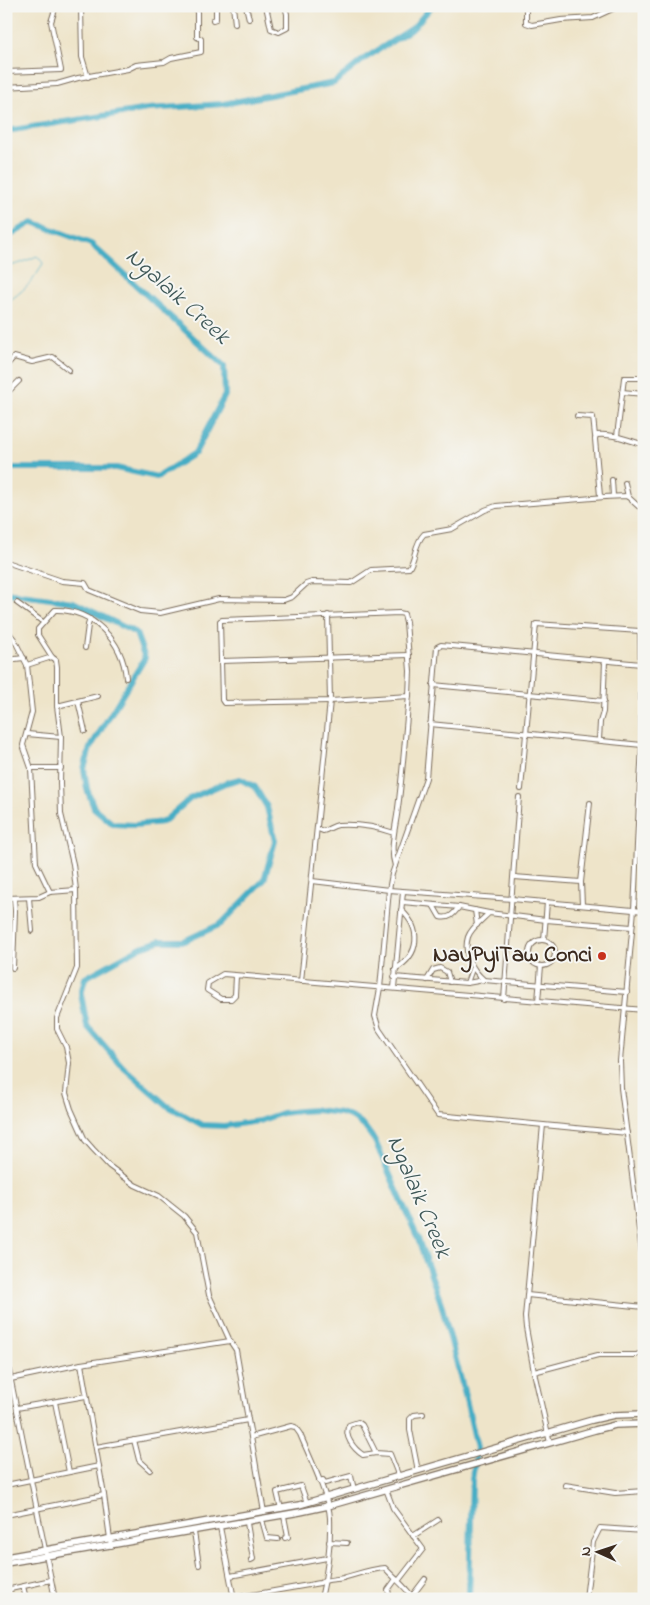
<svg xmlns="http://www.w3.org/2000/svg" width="650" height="1605" font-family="'Indie Flower',sans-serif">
<rect width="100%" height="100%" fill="#f6f6f2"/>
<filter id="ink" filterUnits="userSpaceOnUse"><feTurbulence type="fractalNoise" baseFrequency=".02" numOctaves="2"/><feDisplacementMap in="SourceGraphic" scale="10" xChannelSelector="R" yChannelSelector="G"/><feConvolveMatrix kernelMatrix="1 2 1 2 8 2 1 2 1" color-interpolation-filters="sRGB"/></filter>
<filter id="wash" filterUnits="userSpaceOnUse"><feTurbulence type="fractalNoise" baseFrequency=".0096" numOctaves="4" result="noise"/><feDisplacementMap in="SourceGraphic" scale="20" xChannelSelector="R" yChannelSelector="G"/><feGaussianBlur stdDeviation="1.12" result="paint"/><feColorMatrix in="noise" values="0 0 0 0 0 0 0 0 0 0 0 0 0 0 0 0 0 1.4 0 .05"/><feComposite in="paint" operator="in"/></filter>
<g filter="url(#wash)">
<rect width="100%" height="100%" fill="#eee4c9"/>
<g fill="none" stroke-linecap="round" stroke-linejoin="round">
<!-- stream -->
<path stroke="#46adc5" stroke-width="1" d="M6 267 21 263 37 256 43 263C35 281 22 292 6 303"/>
<!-- river -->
<g stroke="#46adc5" stroke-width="6">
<path d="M6 131 148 109 223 104 334 83 364 59 413 28 432 6"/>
<path d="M6 238 33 222 91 244 224 366 225 395 195 453 157 477 116 468H6"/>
<path d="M6 593 73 602 136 633 145 658 90 748 84 769 87 789 94 808 113 824 135 825 163 822 191 798 225 783 240 779 255 787 267 807 275 841 264 880 221 924 184 941H160L141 947 85 978 81 994 87 1026 123 1067 166 1105 202 1125 224 1126 259 1121 282 1113 300 1111 317 1110 340 1113 350 1116 364 1126 375 1141 417 1236 441 1303 466 1399 477 1448 472 1480 469 1599"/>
</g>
</g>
</g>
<g filter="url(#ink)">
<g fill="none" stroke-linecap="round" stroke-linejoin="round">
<defs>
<g id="street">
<path d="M81 6 82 57 88 77"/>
<path d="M233 6 235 24"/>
<path d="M246 6 249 19"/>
<path d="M266 6 271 29 279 32 287 28V14L285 6"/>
<path d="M526 6V23L532 25 561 20 593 18 619 6"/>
<path d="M213 20 216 19V6"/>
<path d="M6 72 61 70 51 22 56 6"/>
<path d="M6 87 57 84 78 78 128 69 136 65 164 62 171 58 201 52V39L197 37V6"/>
<path d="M6 366 14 357 32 362 53 357 69 370"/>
<path d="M622 392 644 394"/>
<path d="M6 394 19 381"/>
<path d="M577 416 593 417 595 436"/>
<path d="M617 436 624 378H644"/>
<path d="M644 445C628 440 613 433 596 435L595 439 600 496 603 497 627 496 638 506 644 509"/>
<path d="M612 480 613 496"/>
<path d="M625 483 628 497"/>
<path d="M6 562 62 581 85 583 89 590 140 611 160 613 219 599 284 600 292 597 306 584 312 582 351 583 371 570 409 568C416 558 414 544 424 534L452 529 485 510 496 506 605 497"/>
<path d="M17 603 43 622"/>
<path d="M6 629 14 639 27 665 32 712 23 745 31 768 36 863 50 892 76 890"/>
<path d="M85 648 88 625 90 619"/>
<path d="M6 660 24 658"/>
<path d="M221 661 409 655"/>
<path d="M27 665 52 657"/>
<path d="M126 678C123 641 92 609 55 610L38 629V635L52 657 56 660 57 667V706L61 737 60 783 61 814 73 864 76 890 77 968 57 1018V1029L66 1047 69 1063 66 1093 71 1109 85 1140 93 1149 109 1166 135 1185 159 1196 184 1216 197 1232 209 1295 230 1341 236 1350 264 1512"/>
<path d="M433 685 604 701"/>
<path d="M78 701 85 731"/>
<path d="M57 706 98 696"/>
<path d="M430 724 642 745"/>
<path d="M27 734 61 737"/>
<path d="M599 740 600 722 603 712 605 661"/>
<path d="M31 768H61"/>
<path d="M521 789 536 624 640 631 642 745 639 802 634 910 620 1061 621 1088 644 1269"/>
<path d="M318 829 323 831C328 830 332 826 338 825 356 824 377 827 394 833"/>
<path d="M395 866C389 847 396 827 398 808 403 771 405 734 409 696L410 671 406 622 404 614 399 613 222 620 220 621 222 700 224 703 330 701 409 696"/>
<path d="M514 877 581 882"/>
<path d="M312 881 389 890"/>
<path d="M389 890 512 899 644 911"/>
<path d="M6 898 39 897 50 892"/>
<path d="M29 898 32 931"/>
<path d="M402 902 459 907 489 913"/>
<path d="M433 905 440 917C449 919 453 915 459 907"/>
<path d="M582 905 581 882 590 803"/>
<path d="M475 910 477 925"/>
<path d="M544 940 547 902"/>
<circle cx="542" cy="953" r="13"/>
<path d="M13 968 15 911 14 899"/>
<path d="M395 969C420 955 422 929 401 910"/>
<path d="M236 976 235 995 231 999H221L207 990 208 983 223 974 644 1010"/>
<path d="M394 977 467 983 484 980"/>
<path d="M427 980 433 970 440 968 447 972 450 982"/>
<path d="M301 981 330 701 328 615"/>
<path d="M467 983 472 969"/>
<path d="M394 988 403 892"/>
<path d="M627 992 484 980C472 970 463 953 468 937 471 928 482 920 489 913L546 920 632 927"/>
<path d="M504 999 519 797"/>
<path d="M538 1001 541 966"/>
<path d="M543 1125 525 1317 526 1328 534 1372 550 1443"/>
<path d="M627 1133 438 1115 379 1029 375 1016 380 988 389 890 392 874 426 778 437 647 441 645 641 664"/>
<path d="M527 1295 644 1307"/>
<path d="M6 1356 55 1599"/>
<path d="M81 1364 104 1495 111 1546"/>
<path d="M534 1372 598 1355H636L644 1352"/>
<path d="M6 1380 81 1364 230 1341"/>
<path d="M55 1402 69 1472"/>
<path d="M17 1408 86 1396"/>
<path d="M251 1437 291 1426 295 1427 300 1434C309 1456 329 1496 330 1518 331 1545 327 1573 321 1599"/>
<path d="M134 1440 139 1460 150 1470"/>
<path d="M96 1447 248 1420"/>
<path d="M376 1453 363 1455C354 1449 343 1436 349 1425L358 1422 362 1425 376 1453 390 1454 399 1477"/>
<path d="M418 1471 410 1430V1419L414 1415 423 1414"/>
<path d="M319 1481 323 1480 325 1483 351 1476 354 1490"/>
<path d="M6 1485 99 1466"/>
<path d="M565 1485 615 1493 644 1491"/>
<path d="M386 1489 393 1508 423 1549 399 1580"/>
<path d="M281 1509 277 1492 301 1486 307 1503"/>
<path d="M6 1515 104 1495"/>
<path d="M284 1516 288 1537 285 1538"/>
<path d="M262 1520 267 1538 278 1539"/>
<path d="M247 1523 253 1559 251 1560"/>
<path d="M220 1527 234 1599"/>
<path d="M194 1532 199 1565"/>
<path d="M413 1536 438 1520"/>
<path d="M329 1542 347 1543"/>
<path d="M230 1576 327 1558"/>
<path d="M23 1586 26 1599"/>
<path d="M6 1590 51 1580"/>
<path d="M412 1596 425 1579"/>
<path d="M234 1598 320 1583C327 1579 334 1580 343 1578 357 1574 370 1569 385 1568 395 1579 405 1586 414 1599"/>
<path d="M390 1599 388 1590 396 1579"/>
<path d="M593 1599 586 1598 593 1542 600 1528 644 1531"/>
</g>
<g id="secondary">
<path d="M6 1557 299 1505 592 1420 614 1415 644 1414"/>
<path d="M6 1563 300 1512 328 1506 595 1430 615 1425 644 1424"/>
</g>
</defs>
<!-- street casing -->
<use href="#street" stroke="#7a6b5a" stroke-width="6"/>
<!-- secondary casing -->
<use href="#secondary" stroke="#7a6b5a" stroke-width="8"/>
<!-- street -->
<use href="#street" stroke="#fff" stroke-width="4"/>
<!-- secondary -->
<use href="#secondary" stroke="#fff" stroke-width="5.5"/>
</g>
</g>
<!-- markers -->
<circle fill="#c8321e" stroke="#f6f6f2" stroke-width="2" cx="602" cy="956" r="5"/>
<g text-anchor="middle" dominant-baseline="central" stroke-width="4" stroke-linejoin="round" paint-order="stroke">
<!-- poi labels -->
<g font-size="22" font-weight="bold" fill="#3b2a1e" stroke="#f6f6f2" text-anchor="end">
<text x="592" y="956">NayPyiTaw Conci</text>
</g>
<!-- water labels -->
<g font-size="24" font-style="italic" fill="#3f5858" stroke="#f6f6f2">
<text transform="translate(177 297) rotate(42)">Ngalaik Creek</text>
<text transform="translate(418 1197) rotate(67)">Ngalaik Creek</text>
</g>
</g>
<!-- margin -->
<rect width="650" height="1605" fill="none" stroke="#f6f6f2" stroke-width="25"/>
<!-- north arrow -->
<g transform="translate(598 1552) rotate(273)" stroke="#f6f6f2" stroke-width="4" paint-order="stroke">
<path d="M0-4L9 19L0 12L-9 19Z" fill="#3b2a1e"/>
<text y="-8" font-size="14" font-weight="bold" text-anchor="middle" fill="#3b2a1e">N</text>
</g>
</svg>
